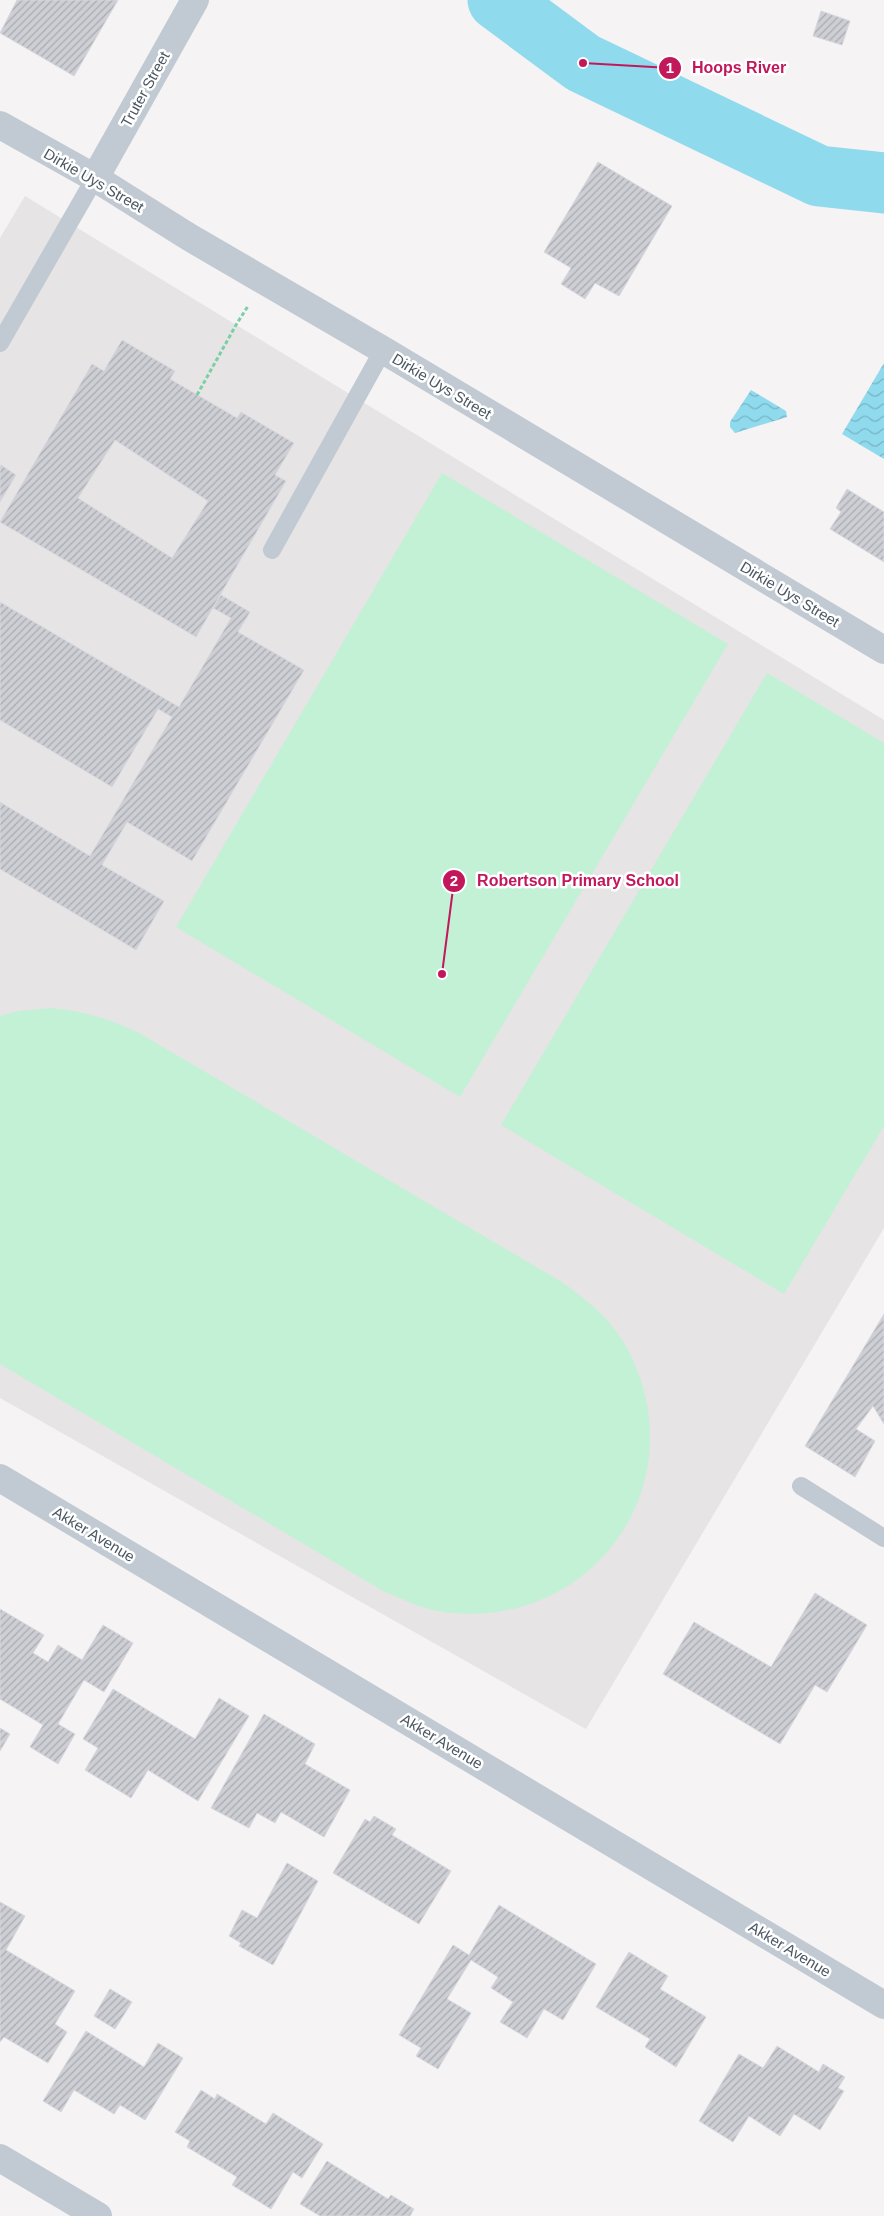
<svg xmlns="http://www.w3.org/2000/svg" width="884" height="2216" font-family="Helvetica,sans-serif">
<defs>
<pattern id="water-waves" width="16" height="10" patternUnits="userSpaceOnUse" patternTransform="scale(1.25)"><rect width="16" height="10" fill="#90daee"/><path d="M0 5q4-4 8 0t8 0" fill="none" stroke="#78b4c4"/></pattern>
<pattern id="building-hatch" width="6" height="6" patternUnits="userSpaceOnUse" patternTransform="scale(1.25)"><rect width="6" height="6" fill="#cdcfd5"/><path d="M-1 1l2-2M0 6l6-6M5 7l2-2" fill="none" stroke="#a8abb0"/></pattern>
</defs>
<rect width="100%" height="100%" fill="#f5f3f3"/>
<!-- education -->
<path fill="#e6e4e5" d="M25 196 884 720V1228L586 1729 0 1398V238Z"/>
<!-- pitch -->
<g fill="#c3f1d5">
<path d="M442 473 728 644 460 1097 176 927Z"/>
<path d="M767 673 884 743V1126L784 1294 501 1125Z"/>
<path d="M50 1008C84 1011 108 1018 139 1033L562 1282C587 1300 612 1320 627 1348 699 1482 593 1632 443 1612 422 1609 402 1599 383 1591L0 1364V1016L19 1011Z"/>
</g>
<!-- water -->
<g fill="url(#water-waves)">
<path d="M884 363V459L842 434Z"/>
<path d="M751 390 786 411 787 417 735 433 730 427V422Z"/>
</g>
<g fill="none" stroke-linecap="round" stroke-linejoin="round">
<!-- river -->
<path stroke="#90daee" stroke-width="61" d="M498 0 583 63 819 176 884 183"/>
</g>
<!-- building -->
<g fill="url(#building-hatch)" stroke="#d7d9de" fill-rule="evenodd">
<path d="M17 0H118L74 76 0 33Z"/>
<path d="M821 11 850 21 842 45 813 36Z"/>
<path d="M598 162 672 206 619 296 595 283 585 299 561 284 571 268 544 252Z"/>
<path d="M122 340 175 371 170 379 237 418 241 412 294 443 275 475 286 481 196 637 0 522 92 364 104 371ZM115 440 208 501 172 558 78 498Z"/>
<path d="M1 465 16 475 0 502V466Z"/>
<path d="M847 489 884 512V562L830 529 841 512 836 508Z"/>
<path d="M221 595 250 612 238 632 304 670 192 861 127 822 102 865 164 901 136 950 0 869V802L90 856 172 717 158 709 112 787 0 720V602L179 707 231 618 213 608Z"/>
<path d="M884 1314V1424L873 1406 856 1429 875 1441 855 1477 805 1446Z"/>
<path d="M815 1593 867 1625 827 1692 815 1685 780 1744 663 1674 694 1622 771 1667Z"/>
<path d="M0 1609 44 1635 33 1653 48 1662 58 1645 82 1660 103 1625 133 1643 104 1692 84 1680 58 1724 75 1734 58 1764 30 1747 43 1725 0 1699Z"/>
<path d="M113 1689 195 1739 219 1698 249 1716 198 1801 148 1770 131 1798 85 1770 98 1748 83 1739Z"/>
<path d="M264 1714 315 1744 305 1764 350 1790 324 1837 281 1812 275 1823 257 1813 249 1828 211 1808Z"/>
<path d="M0 1728 10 1734 0 1751Z"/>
<path d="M374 1816 396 1829 392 1835 451 1871 419 1924 333 1873 365 1819 370 1822Z"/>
<path d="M287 1863 318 1881 273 1965 239 1946 241 1943 229 1936 242 1910 257 1918Z"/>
<path d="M0 1902 25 1916 6 1950 75 1991 55 2024 67 2032 48 2063 4 2037 0 2042Z"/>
<path d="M499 1905 596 1964 563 2020 544 2009 527 2038 500 2022 513 2002 491 1988 498 1977 471 1960 447 1999 471 2013 438 2069 416 2056 421 2048 399 2035 453 1945 469 1955Z"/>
<path d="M629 1952 668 1976 660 1989 706 2017 676 2067 645 2047 650 2039 596 2007Z"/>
<path d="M110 1989 132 2002 115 2029 94 2016Z"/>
<path d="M86 2031 144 2067 158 2043 183 2058 145 2120 120 2105 114 2114 74 2090 61 2112 43 2101Z"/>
<path d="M777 2046 819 2072 823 2064 845 2077 838 2088 844 2091 820 2130 794 2114 780 2136 749 2116 733 2142 699 2121 739 2054 763 2068Z"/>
<path d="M201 2090 215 2099 217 2094 266 2124 273 2113 323 2144 302 2178 293 2172 271 2209 232 2185 237 2177 187 2147 190 2141 175 2132Z"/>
<path d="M327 2161 388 2199 391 2195 414 2209 410 2216H320L300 2204Z"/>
</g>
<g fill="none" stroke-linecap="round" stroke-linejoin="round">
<!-- path -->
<path stroke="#7ad0a6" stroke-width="3" stroke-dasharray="4 2.5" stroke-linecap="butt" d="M197 395 236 325 248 306"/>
<!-- service -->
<g stroke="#c1cad2" stroke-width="18">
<path d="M0 343 95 178"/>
<path d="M272 550 383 350"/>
<path d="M801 1486 884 1538"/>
</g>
<!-- minor -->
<g stroke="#c1cad2" stroke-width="28">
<path d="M0 125 95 178 189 237 383 350 884 650"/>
<path d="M95 178 195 0"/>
<path d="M0 1478 884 2005"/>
<path d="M0 2158 98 2216"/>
</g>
</g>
<g text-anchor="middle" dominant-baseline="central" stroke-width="5" stroke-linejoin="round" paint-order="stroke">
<!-- street labels -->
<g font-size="15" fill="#4a5661" stroke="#fff">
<text transform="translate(145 89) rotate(-61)">Truter Street</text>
<text transform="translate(94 180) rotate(30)">Dirkie Uys Street</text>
<text transform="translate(442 386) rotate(31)">Dirkie Uys Street</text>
<text transform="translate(790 594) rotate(31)">Dirkie Uys Street</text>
<text transform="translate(94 1534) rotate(31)">Akker Avenue</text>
<text transform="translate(442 1741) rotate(31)">Akker Avenue</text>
<text transform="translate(790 1949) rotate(31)">Akker Avenue</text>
</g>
</g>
<!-- callouts -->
<path fill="none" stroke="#c2185b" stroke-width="2" d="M583 63L670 68M442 974L454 881"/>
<g fill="#c2185b" stroke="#fff" stroke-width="2">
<circle cx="583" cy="63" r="5"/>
<circle cx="442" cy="974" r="5"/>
<circle cx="670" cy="68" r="12"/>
<circle cx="454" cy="881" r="12"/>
</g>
<g font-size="15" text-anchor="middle" font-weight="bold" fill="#fff">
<text x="670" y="73">1</text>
<text x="454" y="886">2</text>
</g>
<g font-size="16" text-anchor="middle" font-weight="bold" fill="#c2185b" stroke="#fff" stroke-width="5" stroke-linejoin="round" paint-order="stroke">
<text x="739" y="73">Hoops River</text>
<text x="578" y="886">Robertson Primary School</text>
</g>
</svg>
